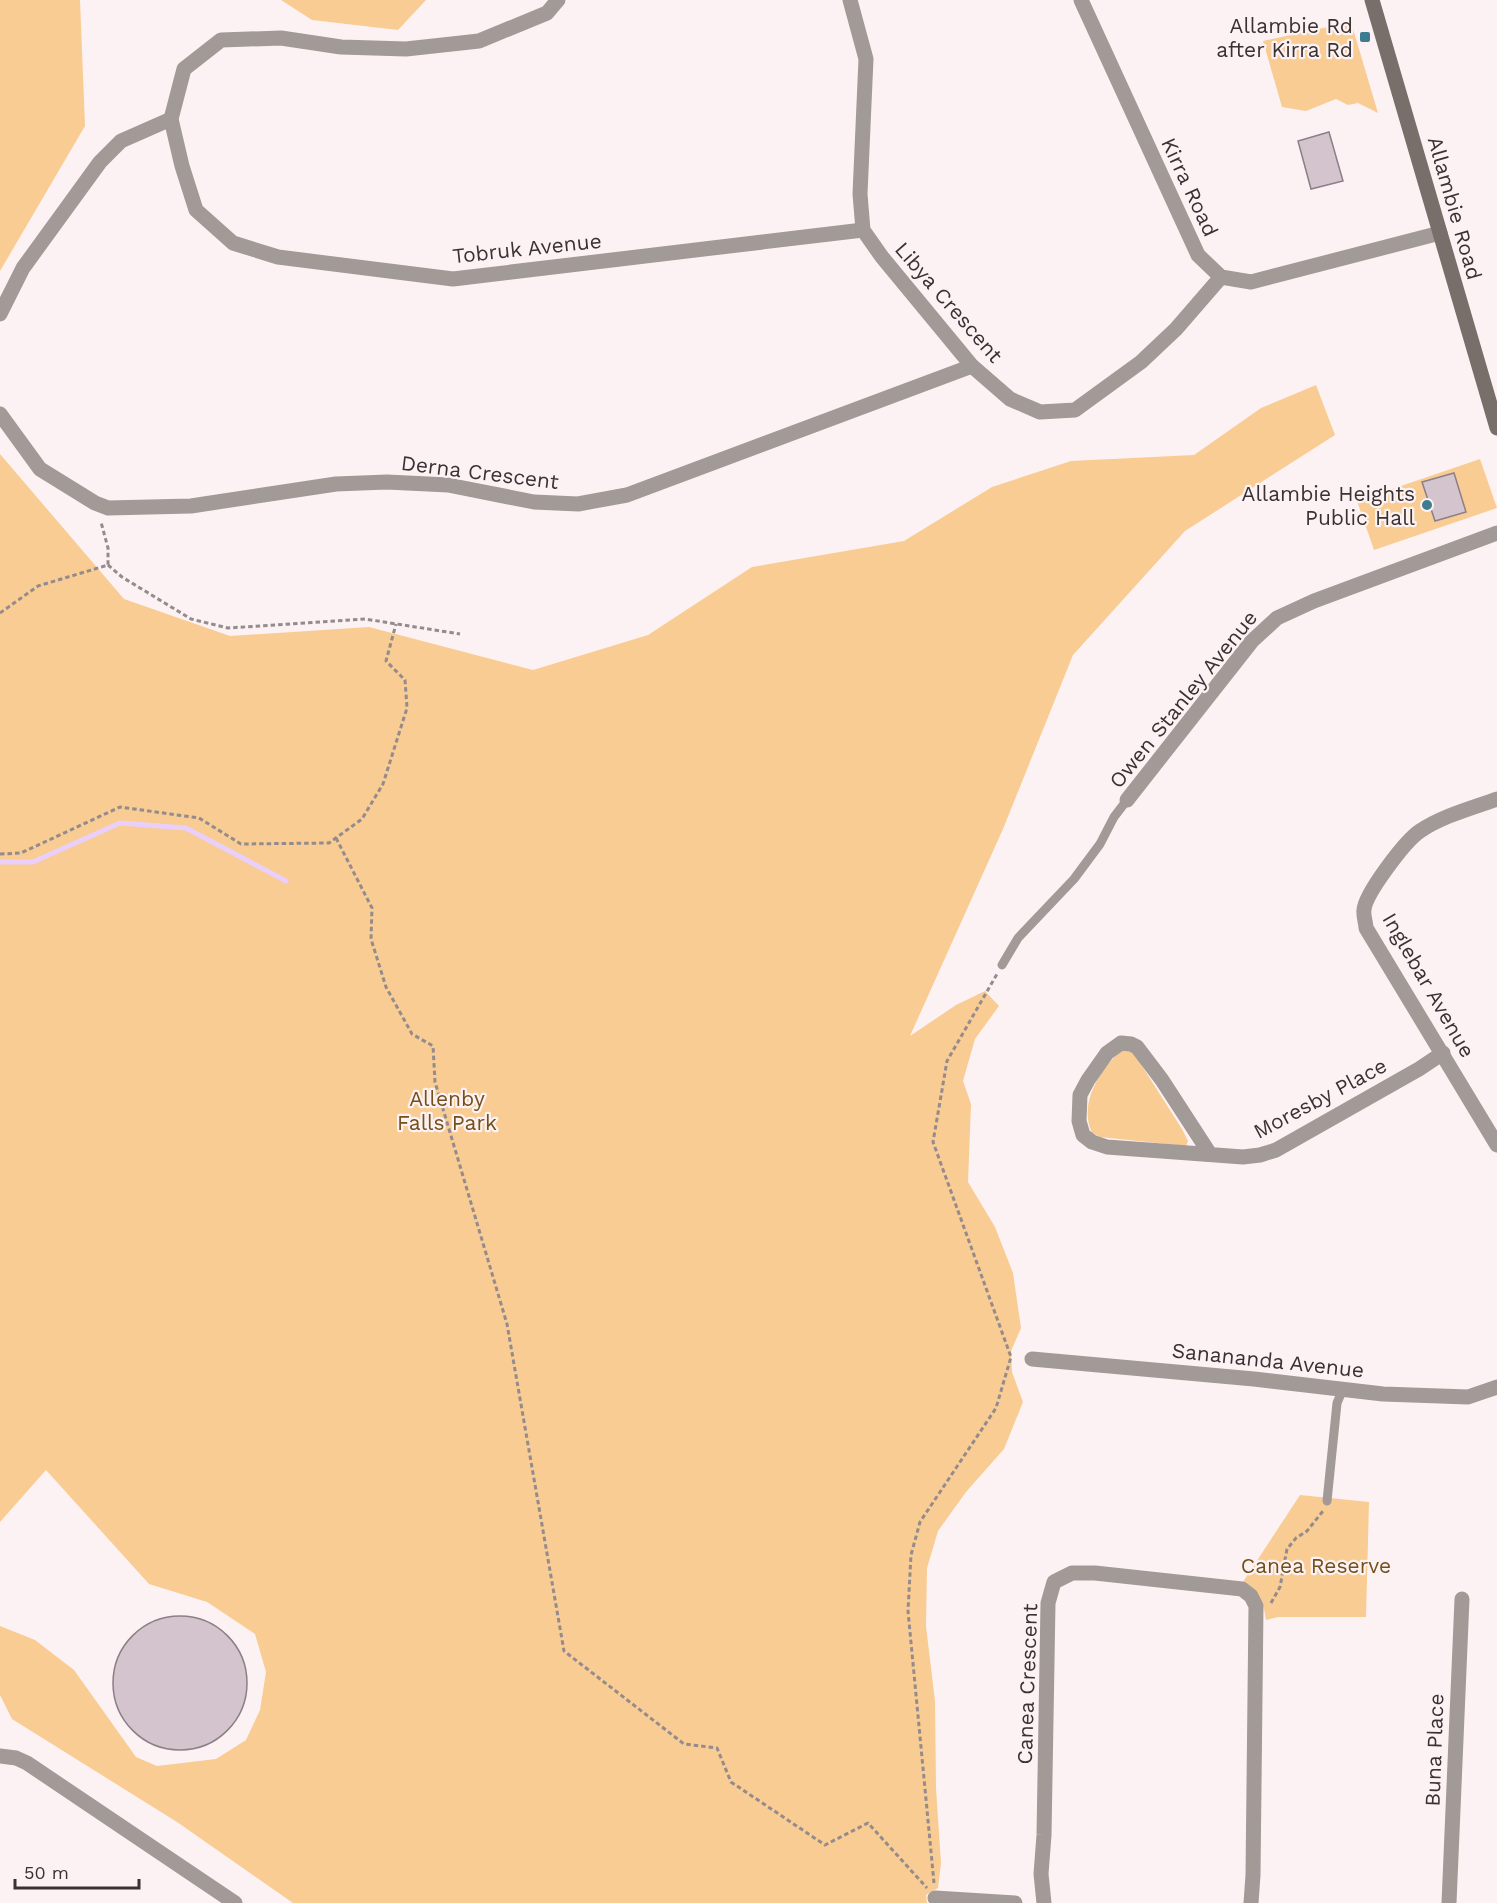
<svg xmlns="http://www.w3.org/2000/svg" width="1497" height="1903" font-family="'Work Sans',sans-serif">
<rect width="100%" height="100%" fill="#fdf2f3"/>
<!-- green -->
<g fill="#f9cc93">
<path d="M0 0H80L85 126 0 271Z"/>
<path d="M281 0H426L398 30 312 20Z"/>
<path d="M1351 22 1378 113 1358 103 1348 105 1336 99 1306 111 1282 107 1263 41Z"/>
<path d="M1316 385 1335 435 1185 531 1073 655 1003 829 910 1036 956 1005 985 991 999 1006 975 1039 963 1081 971 1104 968 1182 995 1227 1013 1273 1021 1328 1011 1351 1012 1372 1023 1402 1004 1449 966 1492 938 1531 927 1568 926 1626 935 1701 936 1788 941 1863 938 1888 926 1895 927 1903H293L177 1822 12 1719 0 1695V1626L35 1640 74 1670 136 1757 157 1766 216 1759 246 1740 260 1710 266 1672 255 1634 207 1602 149 1584 46 1470 0 1522V454L124 599 230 636 369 627 533 670 648 635 752 567 904 541 992 487 1071 461 1194 455 1261 408Z"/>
<path d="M1480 459 1497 508 1374 550 1357 501Z"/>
<path d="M1122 1049 1130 1051 1135 1055 1182 1129 1188 1141 1186 1146 1100 1137 1092 1133C1078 1102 1100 1071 1122 1049Z"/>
<path d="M1300 1495 1369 1502 1366 1617H1278L1266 1620C1263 1599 1261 1594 1241 1585Z"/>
</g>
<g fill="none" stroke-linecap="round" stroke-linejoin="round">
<!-- stream -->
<path stroke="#eacffa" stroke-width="5" d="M0 862H33L120 823 186 828 286 881"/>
</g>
<!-- building -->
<g fill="#d3c4cd" stroke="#8c7f86" stroke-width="1.5">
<path d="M1329 132 1343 181 1311 189 1298 141Z"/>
<path d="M1454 473 1466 512 1435 521 1422 482Z"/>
<circle cx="180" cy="1683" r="67"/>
</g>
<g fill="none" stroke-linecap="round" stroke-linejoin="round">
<!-- path -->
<g stroke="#948b8c" stroke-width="3" stroke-dasharray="4.5 3" stroke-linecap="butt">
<path d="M108 565 122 577 191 619 228 628 365 619 460 634"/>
<path d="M0 613 38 586 108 565V548L101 522"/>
<path d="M336 838 372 908 371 939 386 987 412 1034 433 1046 435 1082 507 1324 564 1651 684 1744 717 1748 731 1782 825 1845 868 1823 927 1888"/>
<path d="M0 854 21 853 120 807 199 818 241 844 329 843 362 819 383 784 407 708 405 680 386 661 396 624"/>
<path d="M1271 1603 1280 1587 1287 1549 1296 1538 1307 1531 1323 1511"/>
<path d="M934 1883 908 1611 911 1555 920 1522 996 1408 1011 1357 933 1142 947 1061 997 974"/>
</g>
<!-- service -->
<g stroke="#a19a97" stroke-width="9">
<path d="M1002 965 1018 938 1074 879 1100 844 1114 817 1127 800"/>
<path d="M1327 1501 1337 1403 1343 1389"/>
</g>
<!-- minor -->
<g stroke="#a19a97" stroke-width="15">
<path d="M558 0 547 13 479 41 406 49 341 47 281 38 221 40 184 69 171 119 182 166 196 210 233 243 278 257 453 279 863 230"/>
<path d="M850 0 866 59 860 194 863 230 882 257 972 366 1010 399 1040 412 1075 410 1141 362 1176 329 1221 277"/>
<path d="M1081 0 1198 255 1221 277 1251 282 1440 233"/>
<path d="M0 314 23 268 100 162 121 141 171 119"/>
<path d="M0 414 40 469 95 503 108 508 191 506 336 484 387 482 448 485 534 502 578 504 627 495 972 366"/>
<path d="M1497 799C1472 808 1442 816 1420 831 1405 841 1365 894 1364 910 1363 915 1366 923 1366 928L1497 1145"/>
<path d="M1127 800 1252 641 1277 618 1314 601 1497 533"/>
<path d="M1210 1154 1162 1080 1137 1047 1131 1044 1121 1043 1107 1053 1088 1080 1080 1095 1079 1121 1083 1135 1092 1142 1107 1147 1243 1157 1260 1155 1276 1150 1419 1069 1443 1053"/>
<path d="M1032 1359 1254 1379 1383 1394 1468 1397 1497 1387"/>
<path d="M935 1898 1015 1903"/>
<path d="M1044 1903 1041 1874 1044 1835 1048 1603 1054 1582 1072 1573H1095L1242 1589 1251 1596 1256 1606 1253 1875 1251 1903"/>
<path d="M1449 1903 1462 1599"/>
</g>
<!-- tertiary -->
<path stroke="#a19a97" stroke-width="15" d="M0 1756 16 1758 27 1763 235 1903"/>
<!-- secondary -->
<path stroke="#786f6b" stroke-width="15" d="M1372 0 1497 428"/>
</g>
<!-- markers -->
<g fill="#3e7c92" stroke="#fdf2f3" stroke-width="2">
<rect x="1359" y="31" width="12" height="12" rx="3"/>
<circle cx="1427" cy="505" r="6"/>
</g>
<g text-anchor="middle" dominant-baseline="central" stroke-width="4.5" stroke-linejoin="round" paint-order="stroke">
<!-- poi labels -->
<g font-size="21" fill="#393233" stroke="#fdf2f3" text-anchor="end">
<text x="1353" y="25">Allambie Rd<tspan x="1353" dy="24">after Kirra Rd</tspan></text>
<text x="1415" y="493">Allambie Heights<tspan x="1415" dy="24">Public Hall</tspan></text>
</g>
<!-- street labels -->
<g font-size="21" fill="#393233" stroke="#fdf2f3">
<text transform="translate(1190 187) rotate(65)">Kirra Road</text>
<text transform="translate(1455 208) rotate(74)">Allambie Road</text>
<text transform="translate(527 248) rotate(-6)">Tobruk Avenue</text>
<text transform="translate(949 302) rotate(49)">Libya Crescent</text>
<text transform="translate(480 472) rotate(7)">Derna Crescent</text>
<text transform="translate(1183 699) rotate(-51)">Owen Stanley Avenue</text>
<text transform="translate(1429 985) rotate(60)">Inglebar Avenue</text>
<text transform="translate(1320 1098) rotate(-28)">Moresby Place</text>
<text transform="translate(1268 1360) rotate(6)">Sanananda Avenue</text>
<text transform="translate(1027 1684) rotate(-88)">Canea Crescent</text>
<text transform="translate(1434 1750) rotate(-88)">Buna Place</text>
</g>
<!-- park labels -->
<g font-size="21" fill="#724f1b" stroke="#fdf2f3">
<text x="447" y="1098">Allenby<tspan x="447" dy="24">Falls Park</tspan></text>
<text x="1316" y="1565">Canea Reserve</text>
</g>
</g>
<!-- scale -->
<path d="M15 1879v9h124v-9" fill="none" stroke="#393233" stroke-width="3"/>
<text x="24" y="1879" font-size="18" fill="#393233" stroke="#fdf2f3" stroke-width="4.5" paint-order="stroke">50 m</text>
</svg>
